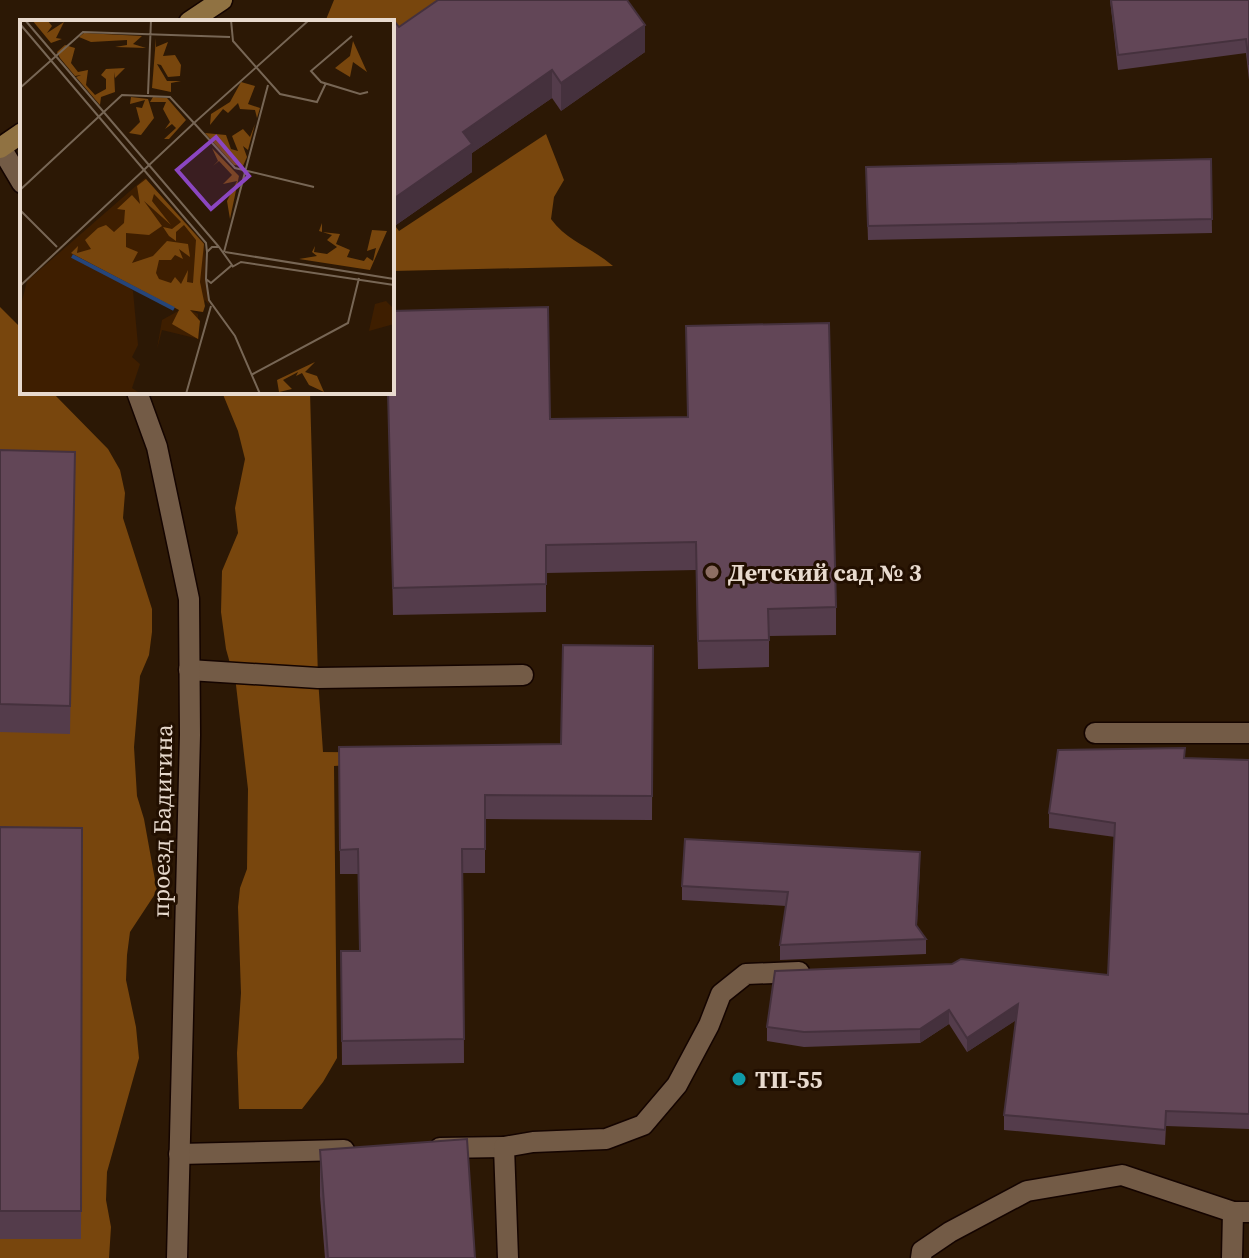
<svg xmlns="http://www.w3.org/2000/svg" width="1249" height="1258" font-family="'Source Serif 4',serif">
<rect width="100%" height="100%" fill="#2c1805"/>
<!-- forest -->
<g fill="#78460d">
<path d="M334 0H445L392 39V22H325Z"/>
<path d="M546 134 564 180 554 197 551 219C568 242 591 247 613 266L392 271V222L399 231Z"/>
<path d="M0 307 22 329V392H52L108 449 120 470 125 493 123 518 152 609V632L149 655 140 676 134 747 137 796 144 819 157 891 130 932 127 955 126 980 136 1027 139 1058 107 1172 106 1200 111 1227 109 1258H0Z"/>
<path d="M222 392H310L318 678 323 752 517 754 334 766 337 1058 323 1082 302 1109H239L237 1053 241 993 238 907 240 888 247 869 248 789 236 685 226 649 221 612 222 571 238 533 235 508 245 459 238 431Z"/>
</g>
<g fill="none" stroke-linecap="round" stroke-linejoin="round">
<defs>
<g id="lane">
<path d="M189 670 318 678 523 675"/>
<path d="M1095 733H1249"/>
<path d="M440 1148 504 1147"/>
<path d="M179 1154 344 1150"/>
<path d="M508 1258 504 1147 533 1142 606 1139 643 1125 677 1085 709 1025 721 994 746 974 799 972"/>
<path d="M921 1258 922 1251 950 1232 1027 1191 1122 1175 1233 1212H1249"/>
<path d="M1232 1258 1233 1212"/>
</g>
<g id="street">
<path d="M0 146 22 183"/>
<path d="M137 392 157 447 189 599 190 735 177 1258"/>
</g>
<g id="secondary">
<path d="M189 22 222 0"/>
<path d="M0 148 22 133"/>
</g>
</defs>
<!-- lane casing -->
<use href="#lane" stroke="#140400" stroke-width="23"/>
<!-- street casing -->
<use href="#street" stroke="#140400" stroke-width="23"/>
<!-- secondary casing -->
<use href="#secondary" stroke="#140400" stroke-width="23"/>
<!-- lane -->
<use href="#lane" stroke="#735b46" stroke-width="20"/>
<!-- street -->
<use href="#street" stroke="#735b46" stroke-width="20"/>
<!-- secondary -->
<use href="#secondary" stroke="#907242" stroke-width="20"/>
</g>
<!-- wall -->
<g fill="#543c4b">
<path d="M1110 0H1249V80L1246 53 1118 70Z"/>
<path d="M392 23 399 27 645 52 561 111 552 98 472 153V172L396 225 392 219Z"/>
<path d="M1211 159 1212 233 868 240 866 181Z"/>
<path d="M388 392H392L836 607V635L769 636V667L698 669 696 570 546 573V612L393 615Z"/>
<path d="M0 450 75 452 70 734 0 732Z"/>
<path d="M653 646 652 820 485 819V873H463L464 1063 342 1065 341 951H360L358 874H340L339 747 561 744Z"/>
<path d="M1185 758 1249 760V1129L1166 1126 1165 1145 1004 1130V1115L1016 1020 967 1052 949 1024 920 1043 804 1047 767 1041V1027L1108 975 1115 837 1049 828V813Z"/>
<path d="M0 827 82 828 81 1239H0Z"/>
<path d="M920 866 917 926 926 939V954L780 960V945L786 906 682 900V886Z"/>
<path d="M320 1150 475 1258H325L320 1196Z"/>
</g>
<!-- shaded-wall -->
<g fill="#45313d">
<path d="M645 25V52L561 111V83Z"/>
<path d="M552 70V98L472 153V172L396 225V197L463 132Z"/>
<path d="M1018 1004V1019L967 1052V1038Z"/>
<path d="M949 1010V1024L920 1043V1029Z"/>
</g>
<!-- building -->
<g fill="#624657" stroke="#45313d" stroke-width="2">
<path d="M438 0H627L645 25 561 83 552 70 463 132 472 144 396 197 392 192V23L395 22 399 27Z"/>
<path d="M1111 0H1249V65L1246 39 1118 55Z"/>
<path d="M1211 159 1212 219 868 226 866 167Z"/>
<path d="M548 307 550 419 688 417 686 326 829 323 836 607 768 609 769 640 698 641 696 542 546 545V584L393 588 388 392H392V311Z"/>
<path d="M0 450 75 452 70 706 0 704Z"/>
<path d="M563 645 653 646 652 796 485 795V849H462L464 1039 342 1041 341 951H360L358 849 340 850 339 747 561 744Z"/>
<path d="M1185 748 1184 758 1249 760V1114L1166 1111 1165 1130 1004 1115 1018 1004 967 1038 949 1010 920 1029 804 1032 767 1027 775 971 952 964 961 959 1108 975 1115 823 1049 813 1058 750Z"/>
<path d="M0 827 82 828 81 1211H0Z"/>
<path d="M685 839 920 852 916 925 926 939 780 945 788 892 682 886Z"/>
<path d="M467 1139 475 1258H328L320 1150Z"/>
</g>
<!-- markers -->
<circle fill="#8d6e63" stroke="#220f00" stroke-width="3" cx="712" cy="572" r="8"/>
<circle fill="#0f9aa8" stroke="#220f00" stroke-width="3" cx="739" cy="1079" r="8"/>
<g text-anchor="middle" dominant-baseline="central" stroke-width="6" stroke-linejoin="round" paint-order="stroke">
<!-- poi labels -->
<g font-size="24" font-weight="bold" fill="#e8dace" stroke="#220f00" text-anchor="start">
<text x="728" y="572">Детский сад № 3</text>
<text x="755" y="1079">ТП-55</text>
</g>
<!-- street labels -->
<g font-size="24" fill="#e8dace" stroke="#220f00">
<text transform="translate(162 821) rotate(-89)">проезд Бадигина</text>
</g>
</g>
<!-- overview -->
<g transform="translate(20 20)">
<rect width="374" height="374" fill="#2c1805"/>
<path d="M125 158 184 223 189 285 185 280 183 292 170 290 178 294 179 319 142 310 137 329 142 300 160 290 100 260 113 271 118 325 112 337 120 344 112 368 121 374H0V289L7 261ZM366 281 372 287 374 281V304L349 311 355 284Z" fill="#3e1e00"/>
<path d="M12 0H27L32 6 27 13 44 2 36 18 42 19 31 23ZM64 13 122 16 113 24 126 28 95 27 107 25V20L71 22 59 17ZM136 18V27L148 22 143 36 155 35 161 45 160 56 148 57 141 45 137 44 147 61H161L151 63V72L132 68ZM333 21 347 52 333 42 330 57 315 48 330 36ZM45 25 55 28 51 43 58 52 68 50 66 65 75 75 86 69V59L81 55 86 49 105 48 95 58 94 52 95 72 81 77 80 85 56 57 61 55 55 56 40 38 37 32ZM221 62 235 66 228 84 240 88 237 98 235 90 220 89 218 83 208 93 203 89 190 105 191 94 210 82ZM111 77 128 79 134 98 121 115 109 113 120 102 116 87 122 88 125 80 110 84ZM133 77 147 78 166 100 149 119H144L156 108 152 104 145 109 150 102 143 89 146 82H130ZM235 104 228 130 223 126 227 137 223 146 214 145 185 113 206 115 211 129 218 131 212 116 223 109 230 117ZM192 128 219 156 210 199 207 181 217 161 203 164 212 155 199 141 193 146 198 141ZM126 159 184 224 180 262 185 286 183 292 170 290 180 301 178 319 152 304 159 290 51 233 58 226 57 233 71 229 65 220 78 208 86 205 94 212 104 203 105 190 97 189 112 175 120 184 117 166ZM134 174 161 202 152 209 143 207 149 216 156 221V212L164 205 176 220 173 263 167 262 168 250 161 264 155 257 151 263 139 259 136 253 139 240H151L155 235 163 239 159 229 170 237 168 224 147 221 133 236 112 243 118 232 106 227V213L129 215 142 206 124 181 151 205 132 181ZM302 203V212L320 214 316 224 330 230 327 237 344 241 347 237 353 241 356 228 347 231 352 210 367 211 350 250 279 239 297 236 292 232 295 226 294 232 307 234 317 227 307 220 312 215 299 211ZM295 342 285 352 297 356 304 372 289 365 282 353 276 356 278 352 263 360 272 369 259 372 257 360Z" fill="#78460d" fill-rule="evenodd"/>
<path fill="none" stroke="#264579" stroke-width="4" d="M52 236 154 289"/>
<path fill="none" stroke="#765" stroke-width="2" d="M5 0 199 227M211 0 213 21 260 74 297 82 306 63M289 0 174 103 215 148 294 167M0 4 186 223 187 232M332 16 291 51 301 62 340 74 348 72M0 68 63 12 210 17M128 74 131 0M0 170 102 75 150 77 174 103 0 266M0 190 37 227M192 227H199L212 245 191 263 186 259 187 232ZM204 232 248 65M205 232 374 259M212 247 221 242 374 265M186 259 189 280 215 316 240 374M231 355 328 303 339 258M166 374 191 286"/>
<path fill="#8b46c1" fill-opacity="0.15" stroke="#8b46c1" stroke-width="4" d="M196 117 229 156 191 189 157 150Z"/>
<rect width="374" height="374" fill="none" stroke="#e8dace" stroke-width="4"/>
</g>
</svg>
